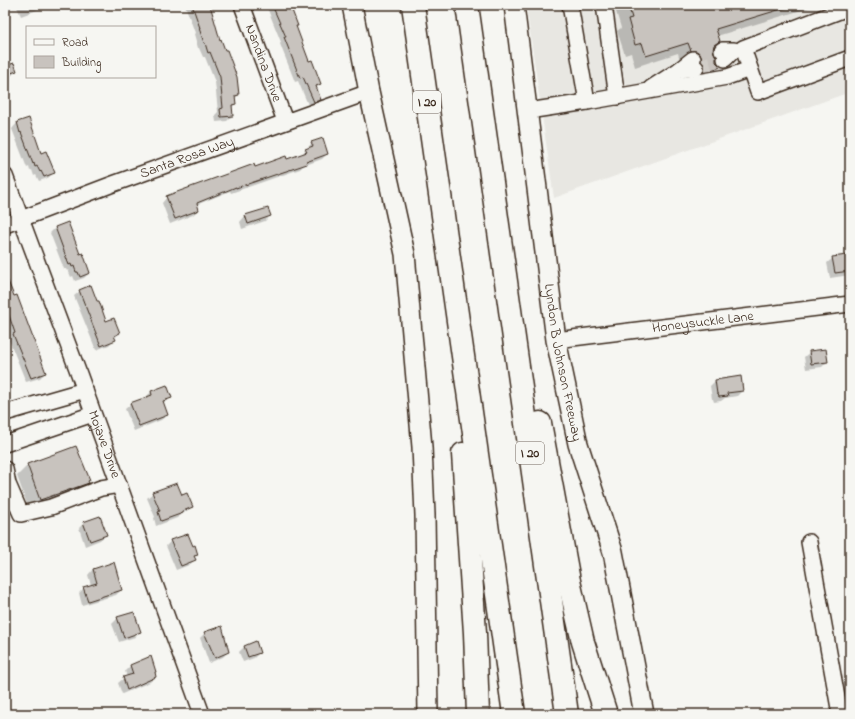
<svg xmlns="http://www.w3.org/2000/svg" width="855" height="719" font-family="'Indie Flower',sans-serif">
<rect width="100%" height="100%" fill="#f6f6f2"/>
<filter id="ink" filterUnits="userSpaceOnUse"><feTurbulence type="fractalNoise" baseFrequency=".025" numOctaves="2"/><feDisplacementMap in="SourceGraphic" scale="8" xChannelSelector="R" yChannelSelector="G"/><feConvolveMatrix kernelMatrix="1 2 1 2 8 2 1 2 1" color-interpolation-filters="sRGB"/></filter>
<g filter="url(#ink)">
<!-- built -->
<path fill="#e8e7e2" d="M526 5H850V92L554 198Z"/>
<!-- shadow -->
<g fill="#0003">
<path d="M16 5H44L40 9 21 16Z"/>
<path d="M185 5H209L211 14 238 95 235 99V104L231 108 232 116 227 121 216 122 215 115 218 112 215 82 205 57H203L199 48H198L194 34 195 33Z"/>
<path d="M266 5H289L297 25 295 27 309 62 320 84 316 88 320 99 315 105 309 107 298 81 295 82 280 44 281 42Z"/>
<path d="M614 5H818L717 36 719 41 713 47 712 51 715 62 720 67 709 77 694 82 680 61 678 53 635 67 631 53 625 55 617 31 621 28Z"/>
<path d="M5 52 9 66 16 71 11 76 5 78Z"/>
<path d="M17 123 54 172 48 178 39 181 36 175 34 176 32 170 30 171 29 167 27 168 12 129Z"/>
<path d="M312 143 327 154 322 159 303 166 300 169 231 193 230 191 196 205 198 210 193 215 170 224 162 203 167 197 254 168 286 160 301 155Z"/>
<path d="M267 209 270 216 265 221 242 229 240 222 245 216Z"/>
<path d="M67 224 79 255 89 273 84 278 75 281 73 276 71 277 68 270 67 271 66 269H64L50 233 55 228Z"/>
<path d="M850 255V275L830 278 827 263 833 258Z"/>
<path d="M5 275 45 373 40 378 26 382 9 340 10 338 5 324Z"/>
<path d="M80 291 106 322 119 333 109 345 96 350 74 296Z"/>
<path d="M810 352 827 362 822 367 806 369 804 357Z"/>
<path d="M715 381 742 391 737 396 725 398 721 401 714 402 713 399H712L710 386Z"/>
<path d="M151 392 170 398 162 404 167 415 161 420 134 431 125 409 131 404 146 397Z"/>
<path d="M28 465 89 480 77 494 29 510 17 476Z"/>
<path d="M153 493 181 496 192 507 177 518 156 526 154 518 155 517 147 498Z"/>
<path d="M84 523 106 535 100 540 85 546 79 528Z"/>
<path d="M171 541 197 554 194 558 195 560 189 565 176 570 166 546Z"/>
<path d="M93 569 121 590 116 595 82 605 79 593 84 588 91 585 88 575Z"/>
<path d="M118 618 140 631 135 637 119 642 112 624Z"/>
<path d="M205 633 228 652 223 657 209 663 200 638Z"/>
<path d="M244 647 259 653 254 658 243 662 239 652Z"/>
<path d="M130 666 154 673 155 677 150 682 122 694 118 683 124 678 127 677 125 671Z"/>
</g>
<!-- building -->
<g fill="#c8c3be" stroke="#3b2a1e">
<path d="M192 5H210L220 40 221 39 225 50H227L237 77 239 95 235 96 236 104 232 105 233 116 221 117 220 109 223 108 220 77 210 52 208 53 205 43H204L199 28H200Z"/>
<path d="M272 5H290L298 26H296L309 61 312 60 321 84 316 86 321 100 314 102 303 77 300 78 284 37H286Z"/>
<path d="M628 5H788V7L716 29 720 41 714 45 713 50 716 57V62L721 67 704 72 705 67 702 61 700 54 696 51H691L688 43 646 56 642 43 635 45 628 19 632 18Z"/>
<path d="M14 63 17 71 5 75V66Z"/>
<path d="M29 118 41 153 46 151 55 173 44 177 41 171 40 172 37 166 35 167 34 163 33 164 21 132 20 133 17 122Z"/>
<path d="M323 138 328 154 306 162 307 164 236 188V187L197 203 199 210 175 219 166 196 254 164 255 167 286 156 287 159 307 152 305 149 313 146 311 142Z"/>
<path d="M268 208 271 216 248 224 245 215Z"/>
<path d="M68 222 80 254 83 253 90 273 80 277 78 272H76L74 266 72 267 71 264 69 265 55 227Z"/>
<path d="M847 255 848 260H850V271L835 273 832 257Z"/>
<path d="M5 274 14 296 17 295 46 373 31 378 13 334 15 333 5 304Z"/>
<path d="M91 285 97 301H99L106 321 114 318 120 333 114 336 116 340 101 346 79 290Z"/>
<path d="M826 349 828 362 811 364 809 351Z"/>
<path d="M741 376 743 391 727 393 728 396 719 397 718 394H717L715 380Z"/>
<path d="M167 385 172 398 163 401 168 415 139 426 130 403 152 395 151 391Z"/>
<path d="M76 446 90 480 88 481 89 483 40 500 27 464Z"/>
<path d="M177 483 182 495 187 493 193 507 183 511V513L161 521 158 512 160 511 152 492Z"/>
<path d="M100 516 107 535 90 541 83 522Z"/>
<path d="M188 534 193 546 195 545 198 555 194 556 196 560 181 566 170 540Z"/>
<path d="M114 562 122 590 88 601 83 587 97 583 93 569Z"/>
<path d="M134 612 141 632 124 638 117 617Z"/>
<path d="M222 626 229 652 215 658 204 632Z"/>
<path d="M256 641 260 653 248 657 244 646Z"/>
<path d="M151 656 156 672H155L156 677 127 690 123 677 133 674 130 665Z"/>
</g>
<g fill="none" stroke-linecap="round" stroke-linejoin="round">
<!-- minor-tunnel -->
<path stroke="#d1cdc8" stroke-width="15" stroke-dasharray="15 8" stroke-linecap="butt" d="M696 68 725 59"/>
<defs>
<g id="minor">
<path id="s1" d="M242 5 285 121"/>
<path d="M570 5 587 102"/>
<path d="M604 5 617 97"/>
<path d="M850 7 743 48 758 92 850 58"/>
<path d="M722 50H734L725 59"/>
<path d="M693 59 679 70 696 68"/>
<path d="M651 88 679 70"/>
<path d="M528 111 587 102 727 77 750 69"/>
<path id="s2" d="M5 176 79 374 202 714"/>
<path id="s3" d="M5 225 113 184 369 92"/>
<path id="s4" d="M556 340 850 304"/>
<path d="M5 413 85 390"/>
<path d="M5 444 93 414"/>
<path d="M5 469 8 484 21 514 51 507 101 488 119 485"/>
<path d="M809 542 840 714"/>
</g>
<g id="major">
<path d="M352 5 369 92 405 254 422 447 425 515 428 714"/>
<path id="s5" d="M514 5 556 340 578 444 613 552 644 714"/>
</g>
<g id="highway">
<path d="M413 5 514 714"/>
<path d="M467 5 567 714"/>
<path d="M540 423 569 581 583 642 606 714"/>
<path d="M463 454 475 633 478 714"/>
</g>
</defs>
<!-- minor casing -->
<use href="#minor" stroke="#3b2a1e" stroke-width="18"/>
<!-- major casing -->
<use href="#major" stroke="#3b2a1e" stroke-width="22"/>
<!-- highway casing -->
<use href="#highway" stroke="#3b2a1e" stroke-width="25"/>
<!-- minor -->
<use href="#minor" stroke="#f6f6f2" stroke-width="15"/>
<!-- major -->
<use href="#major" stroke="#f6f6f2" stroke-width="19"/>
<!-- highway -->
<use href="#highway" stroke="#f6f6f2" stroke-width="22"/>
</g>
</g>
<g text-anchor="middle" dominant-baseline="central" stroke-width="4" stroke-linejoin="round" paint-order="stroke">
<!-- shield labels -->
<g fill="#f6f6f2" stroke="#73675e" stroke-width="1">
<rect x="413" y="91" width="28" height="22" rx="3"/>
<rect x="516" y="442" width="28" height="22" rx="3"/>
</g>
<g font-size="13" font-weight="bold" fill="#3b2a1e">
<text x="427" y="102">I 20</text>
<text x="530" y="453">I 20</text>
</g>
<!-- street labels -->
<g font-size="14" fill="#3b2a1e" stroke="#f6f6f2">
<text stroke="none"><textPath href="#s1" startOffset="62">Nandina Drive</textPath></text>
<text stroke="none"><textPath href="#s3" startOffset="194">Santa Rosa Way</textPath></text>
<text stroke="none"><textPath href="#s4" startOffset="148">Honeysuckle Lane</textPath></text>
<text stroke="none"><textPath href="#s5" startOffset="361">Lyndon B Johnson Freeway</textPath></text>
<text stroke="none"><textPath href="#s2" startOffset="286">Mojave Drive</textPath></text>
</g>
</g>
<!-- margin -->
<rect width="855" height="719" fill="none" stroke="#f6f6f2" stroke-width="20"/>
<rect x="10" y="10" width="835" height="699" fill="none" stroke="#3b2a1e" stroke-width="1.5" filter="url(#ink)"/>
<!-- legend -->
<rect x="26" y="26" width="130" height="52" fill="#f6f6f2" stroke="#aba49d"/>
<rect x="34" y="39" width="20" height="6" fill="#f6f6f2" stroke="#aba49d"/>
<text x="62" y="46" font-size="12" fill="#3b2a1e">Road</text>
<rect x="34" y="56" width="20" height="12" fill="#c8c3be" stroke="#aba49d"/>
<text x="62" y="66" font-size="12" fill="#3b2a1e">Building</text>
</svg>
